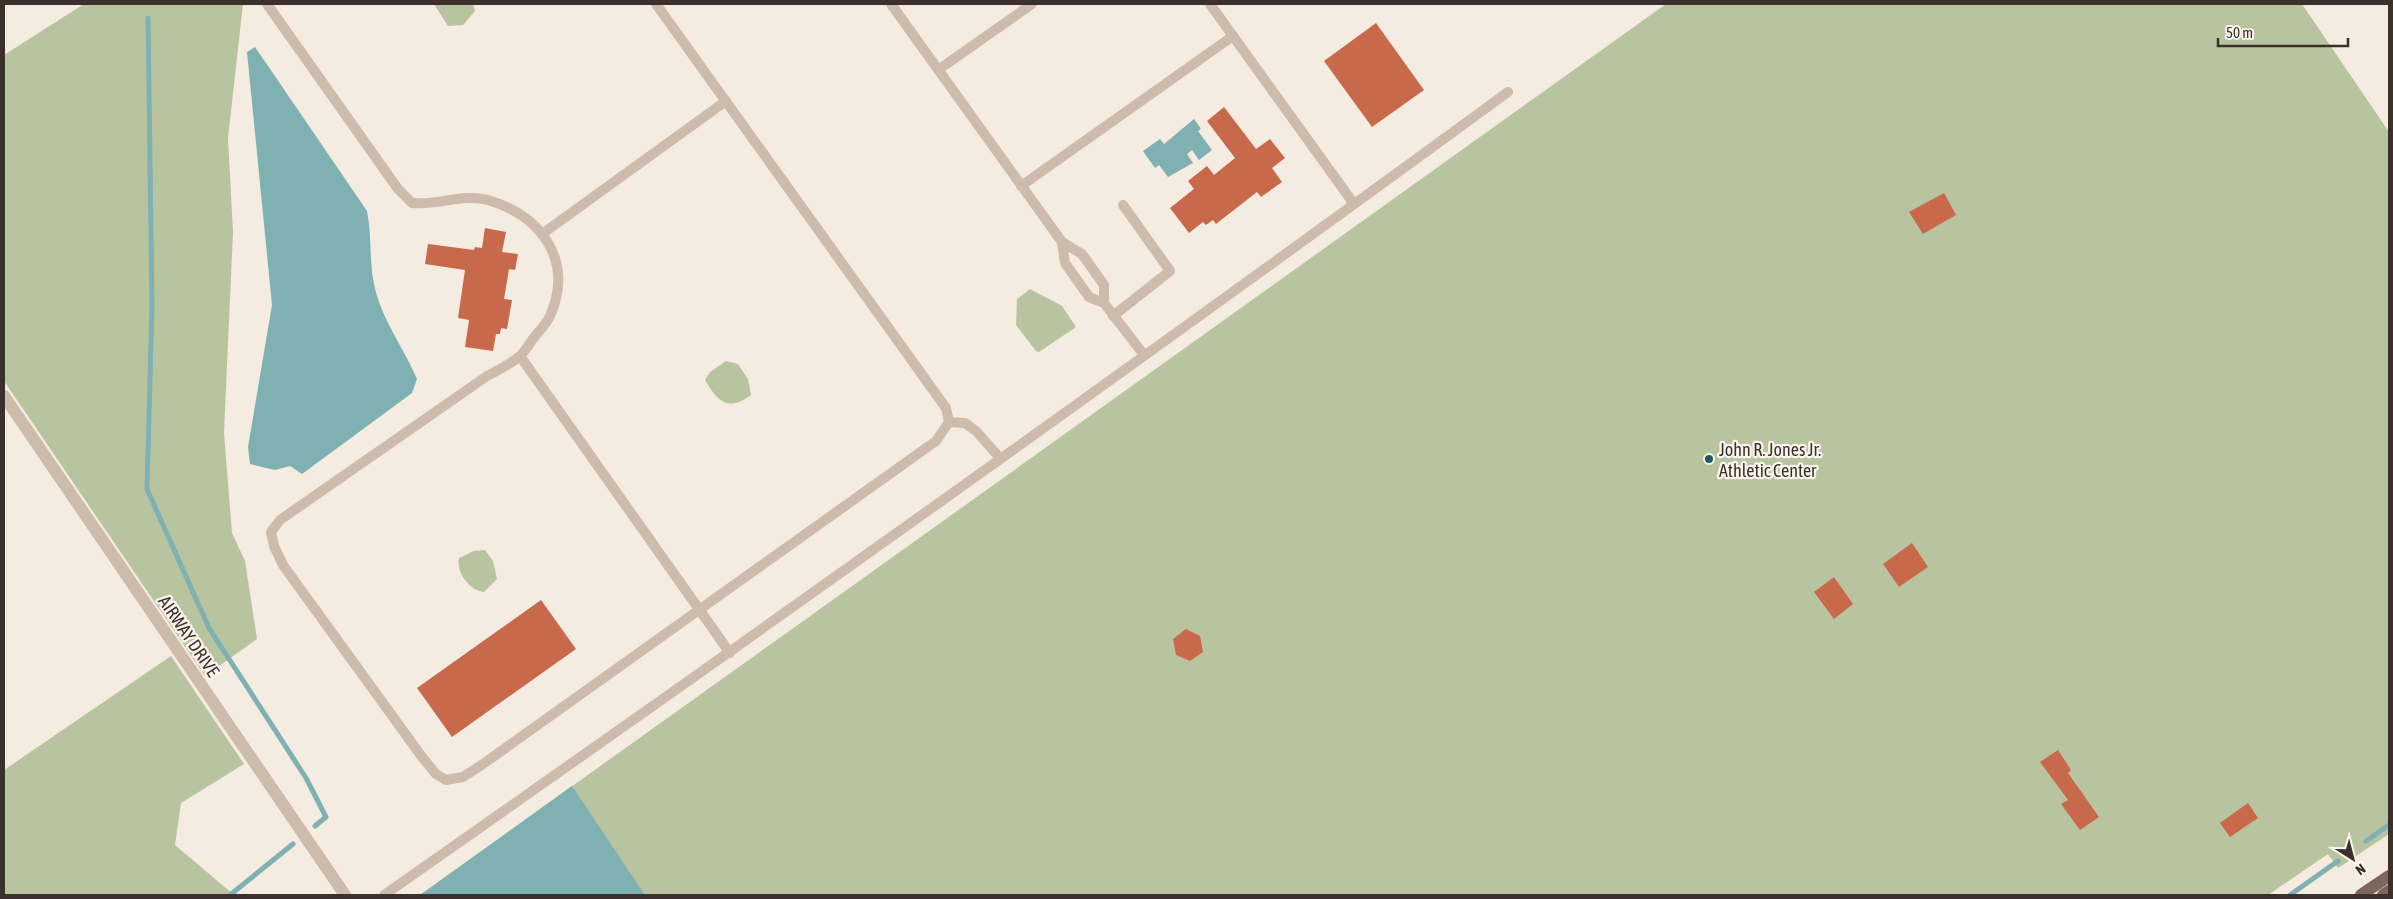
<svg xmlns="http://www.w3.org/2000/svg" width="2393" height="899" font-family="'Asap Condensed',sans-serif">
<rect width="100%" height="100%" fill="#f4ebe1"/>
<!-- green -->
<g fill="#b8c4a0">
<path d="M84 4H243L228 138 233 232 224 433 232 533 245 561 257 639 205 676 4 381V55Z"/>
<path d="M434 4H473L475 11 463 25 448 26Z"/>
<path d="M1666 4H2302L2389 132V834L2338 868 2328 854 2268 895H420Z"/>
<path d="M1030 289 1062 306 1076 327 1039 352 1036 351 1016 325 1017 299Z"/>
<path d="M726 361 738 364 748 379 751 395C728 412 718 402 705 380L710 372Z"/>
<path d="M485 550 493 561 497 579 484 592C470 591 456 573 459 558L474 551Z"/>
<path d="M171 656 244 764 181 803 175 845 234 895H4V770Z"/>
</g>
<!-- water -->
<g fill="#7fb0b2">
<path d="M255 47 367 211C372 235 369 260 374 284 381 319 403 346 417 379L412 393 302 474 290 466 275 470 250 464 248 447 272 305 247 52Z"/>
<path d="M1194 119 1201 129 1198 131 1212 150 1199 160 1192 150 1187 154 1193 163 1168 177 1159 165 1155 168 1143 151 1160 139 1164 144Z"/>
<path d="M572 786 645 895H420Z"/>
</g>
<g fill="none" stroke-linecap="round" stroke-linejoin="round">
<!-- stream -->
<g stroke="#7fb0b2" stroke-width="5">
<path d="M148 18 152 305 147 489 209 628 306 778 326 817 315 826"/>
<path d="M2366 841 2389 825"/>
<path d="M230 895 293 844"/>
<path d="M2290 895 2338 861"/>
</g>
</g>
<!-- building -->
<g fill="#c8694b">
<path d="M1376 23 1424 90 1372 127 1324 61Z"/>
<path d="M1224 107 1256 149 1270 139 1285 158 1272 168 1282 182 1261 197 1257 192 1216 224 1213 220 1206 225 1203 222 1189 233 1170 208 1194 189 1188 181 1207 166 1214 175 1235 158 1207 121Z"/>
<path d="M1944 193 1956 215 1923 234 1909 212Z"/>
<path d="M485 228 506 232 502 252 518 254 515 270 509 269 504 299 512 300 507 329 501 328 500 334H496L493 351 465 347 469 320 458 318 465 270 425 264 428 244 474 250 475 247 482 248Z"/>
<path d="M1912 543 1928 567 1899 587 1883 564Z"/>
<path d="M1834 577 1853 604 1834 619 1814 592Z"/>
<path d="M541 600 576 649 452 737 417 688Z"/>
<path d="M1186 629 1200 636 1203 652 1190 661 1176 655 1173 639Z"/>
<path d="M2058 750 2071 770 2068 773 2099 817 2080 830 2061 804 2068 800 2040 762Z"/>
<path d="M2248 803 2258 818 2230 837 2220 823Z"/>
</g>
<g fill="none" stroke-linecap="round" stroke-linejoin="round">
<!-- lane -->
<g stroke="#cdbbac" stroke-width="10">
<path d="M267 4 398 189 412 203C437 206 463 193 488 200 542 216 574 261 550 316 547 323 541 329 536 335 531 341 526 350 520 356 511 364 498 370 487 376L280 520 271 532 274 546 283 565 422 757 436 774 446 780 463 777 483 764 936 441 949 422 946 408 656 4"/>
<path d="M891 4 1062 242"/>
<path d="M1210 4 1354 204"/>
<path d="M938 70 1032 4"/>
<path d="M1021 186 1233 36"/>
<path d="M542 234 726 101"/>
<path d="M1104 303V285L1082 254 1062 242 1065 263 1089 297 1104 303 1144 355"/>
<path d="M1113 316 1170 271 1123 205"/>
<path d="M520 356 730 653"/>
<path d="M949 422 965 423 976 431 1000 458"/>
<path d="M384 895C761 631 1136 364 1508 92"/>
</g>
<!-- street -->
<path stroke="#cdbbac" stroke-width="12" d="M4 396 345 895"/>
<!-- primary -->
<g stroke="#7d675c" stroke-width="12">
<path d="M2361 895 2389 876"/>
<path d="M2383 895 2389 891"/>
</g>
</g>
<!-- markers -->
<circle fill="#1f5a5e" stroke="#fbf5ee" stroke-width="2" cx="1709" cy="459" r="5"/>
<g text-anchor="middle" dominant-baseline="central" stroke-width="4.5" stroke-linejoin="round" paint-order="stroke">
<!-- poi labels -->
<g font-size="18" fill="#3b302b" stroke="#fbf5ee" text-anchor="start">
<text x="1719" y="449">John R. Jones Jr.<tspan x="1719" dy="21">Athletic Center</tspan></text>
</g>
<!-- street labels -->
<g font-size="18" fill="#3b302b" stroke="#fbf5ee">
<text transform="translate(189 636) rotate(56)">AIRWAY DRIVE</text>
</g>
</g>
<!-- border -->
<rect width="2393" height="899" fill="none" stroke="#3b302b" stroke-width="10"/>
<!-- north arrow -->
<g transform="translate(2353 859) rotate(144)" stroke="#fbf5ee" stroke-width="4" paint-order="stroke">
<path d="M0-4L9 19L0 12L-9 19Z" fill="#3b302b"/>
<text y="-8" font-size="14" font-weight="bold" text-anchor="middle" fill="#3b302b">N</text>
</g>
<!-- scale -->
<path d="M2218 38v8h130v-8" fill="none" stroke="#3b302b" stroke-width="2.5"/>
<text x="2226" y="38" font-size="15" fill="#3b302b" stroke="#fbf5ee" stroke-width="4" paint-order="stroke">50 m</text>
</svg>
